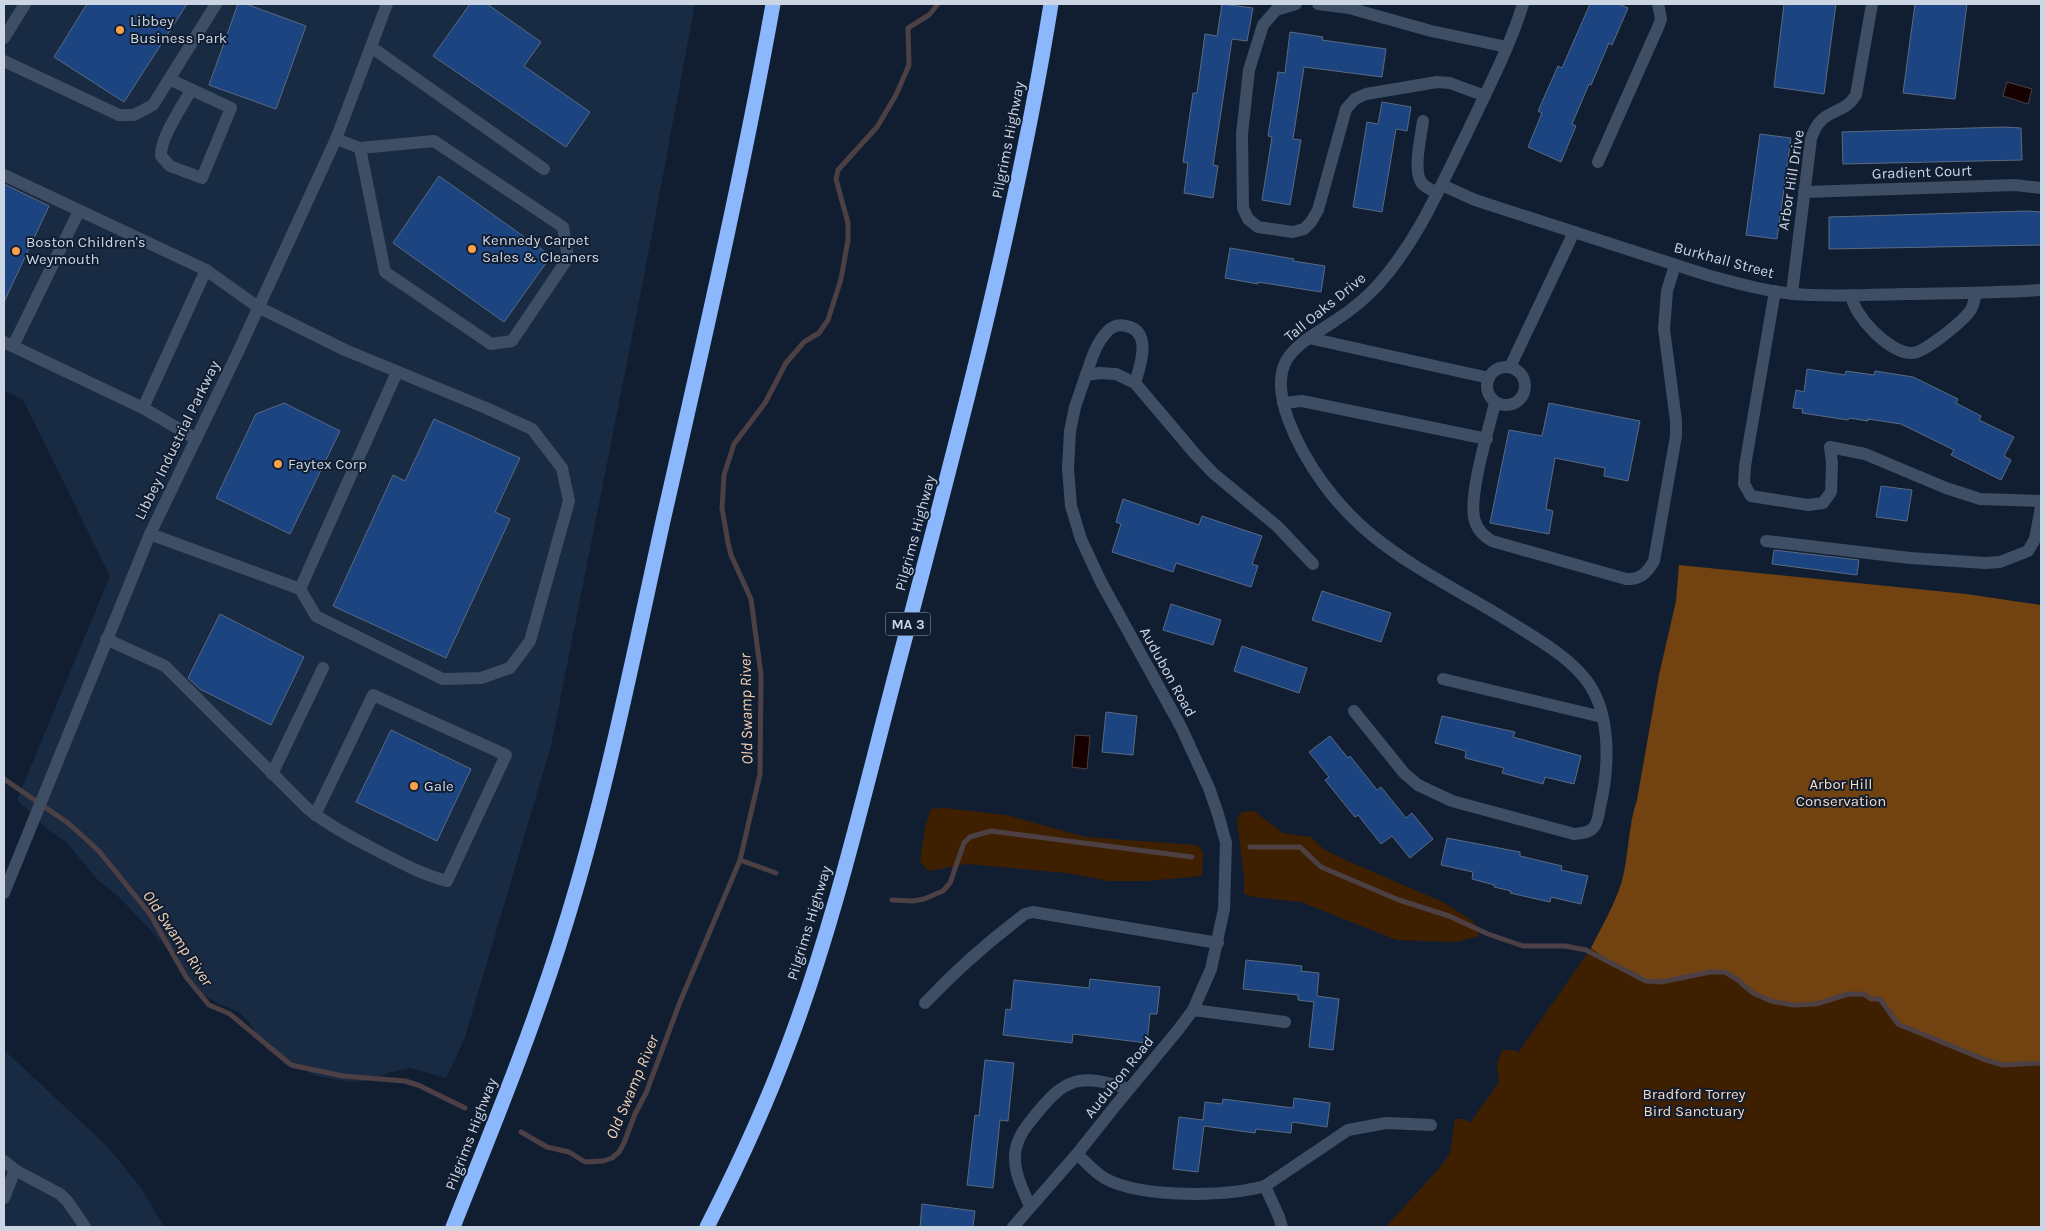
<svg xmlns="http://www.w3.org/2000/svg" width="2045" height="1231" font-family="Karla,sans-serif">
<rect width="100%" height="100%" fill="#111e32"/>
<!-- built -->
<g fill="#192a43">
<path d="M4 4H695L646 266 551 746 464 1040 446 1078 410 1068 388 1073 374 1080 350 1082 316 1076 268 1051 249 1022 239 1012 217 1003 199 992 185 977 167 948 120 898 97 879 66 842 48 830 17 800 110 576 23 400 4 390Z"/>
<path d="M4 1050 107 1146 141 1188 164 1227H4Z"/>
</g>
<!-- green -->
<g fill="#3e2000">
<path d="M944 808 1006 815 1086 837 1197 845 1203 851 1202 876 1147 881H1109L1067 873 967 864 928 871 920 861 925 828 931 809Z"/>
<path d="M1254 811 1283 833 1311 837 1325 850 1350 862 1445 903 1474 922 1479 936 1455 942 1397 940 1301 902 1254 897 1244 894V877L1237 820 1242 812Z"/>
<path d="M1591 948 1630 973 1646 981 1710 972H1725L1738 980 1753 993 1771 1001 1816 1004 1848 994H1864L1871 999H1880L1898 1024 1983 1059 2030 1064 2041 1063V1227H1386L1442 1165 1450 1153 1455 1119H1464L1470 1123 1499 1082 1497 1064 1502 1050H1514L1518 1053Z"/>
</g>
<!-- forest -->
<path fill="#724310" d="M1679 565 1966 594 2041 605V1063L2003 1065 1983 1059 1898 1024 1880 999C1869 998 1860 992 1848 994 1836 996 1826 1002 1815 1004 1801 1006 1787 1004 1773 1001 1753 997 1743 977 1725 972 1699 966 1672 987 1646 981 1629 977 1606 958 1591 948 1602 926 1615 904 1622 881 1629 854 1628 826 1637 800L1659 675 1676 601Z"/>
<!-- water -->
<g fill="#160000" stroke="#4d4044">
<path d="M2007 82 2032 89 2028 104 2003 96Z"/>
<path d="M1075 735 1090 736 1087 769 1072 767Z"/>
</g>
<g fill="none" stroke-linecap="round" stroke-linejoin="round">
<!-- stream -->
<g stroke="#4d4044" stroke-width="5">
<path d="M4 779 68 823 98 850 150 914 186 977 209 1005 230 1014 291 1065 343 1076 405 1081 418 1085 465 1108"/>
<path d="M1250 847H1300L1321 867 1399 900 1449 916 1488 934 1523 946H1565L1586 950 1646 981 1661 982 1710 972H1725L1738 980 1753 993 1771 1001 1793 1005 1816 1004 1848 994H1864L1871 999H1880L1898 1024 1983 1059 2003 1065 2041 1063"/>
<path d="M740 860 776 873"/>
<path d="M892 900 913 901 924 899 943 891 950 883 964 843 970 837 991 831 1192 857"/>
<path d="M521 1132 547 1147 569 1152 585 1162 603 1161 612 1158 619 1152 624 1143 635 1114 646 1093 680 1002 740 860 760 774 761 675 751 599 731 555 728 543 722 508 724 475 734 444 765 403 786 363 804 342 819 333 828 320 841 279 848 240V223L836 179 838 170 877 127 896 95 909 65 908 28 929 15 938 4"/>
</g>
</g>
<!-- building -->
<g fill="#1b4480" stroke="#5a6a82">
<path d="M87 4H187L124 102 54 57Z"/>
<path d="M238 4H246L306 26 276 109 209 85Z"/>
<path d="M470 4H487L541 42 524 66 590 112 566 147 433 56Z"/>
<path d="M1222 4 1253 8 1247 41 1232 39 1213 165 1218 166 1213 198 1184 193 1188 163 1183 162 1193 93H1197L1205 34 1217 36Z"/>
<path d="M1590 4H1618L1628 8 1612 45 1609 43 1591 85 1589 84 1572 124 1576 126 1561 162 1528 147 1542 113 1538 111 1558 66 1562 68Z"/>
<path d="M1784 4H1836L1824 94 1774 87Z"/>
<path d="M1915 4H1967L1955 99 1903 93Z"/>
<path d="M1290 32 1323 37 1322 40 1386 49 1382 77 1304 67 1293 139 1301 140 1290 205 1262 200 1272 137 1268 136 1278 72 1285 73Z"/>
<path d="M1382 102 1411 107 1407 131 1396 129 1382 212 1353 207 1367 122 1378 124Z"/>
<path d="M2004 127 2021 128 2022 160 1843 164 1842 132Z"/>
<path d="M1760 134 1791 138 1777 239 1746 235Z"/>
<path d="M439 176 551 256 504 322 393 243Z"/>
<path d="M4 184 49 206 4 302Z"/>
<path d="M2027 211 2041 212V245L1829 249V217Z"/>
<path d="M1230 248 1294 259 1293 261 1325 266 1321 292 1258 282V284L1225 278Z"/>
<path d="M1807 369 1845 375 1846 371 1874 375 1875 371 1913 377 1958 399 1956 403 1981 416 1979 420 2014 437 2004 456 2011 460 2001 480 1951 455 1954 450 1901 424 1868 419V421L1849 418 1848 420 1802 413 1803 409 1793 408 1796 390 1804 392Z"/>
<path d="M284 403 340 431 290 534 216 498 256 414Z"/>
<path d="M1549 403 1640 421 1628 481 1604 476 1605 468 1555 458 1546 509 1553 511 1549 534 1490 523 1509 430 1542 436Z"/>
<path d="M434 419 520 458 495 512 510 519 446 658 333 606 393 475 405 481Z"/>
<path d="M1881 486 1912 490 1907 521 1876 517Z"/>
<path d="M1123 499 1199 525 1202 516 1262 536 1252 564 1258 566 1251 587 1176 563 1173 572 1112 552 1121 524 1116 522Z"/>
<path d="M1774 550 1859 560 1857 575 1772 564Z"/>
<path d="M1322 591 1391 613 1381 642 1312 620Z"/>
<path d="M1171 604 1221 620 1213 645 1163 630Z"/>
<path d="M220 614 304 657 271 725 200 689 188 678Z"/>
<path d="M1242 646 1307 668 1299 693 1234 671Z"/>
<path d="M1106 712 1137 716 1133 755 1102 752Z"/>
<path d="M1442 716 1515 732 1513 737 1581 756 1574 784 1545 777 1543 784 1502 773 1504 768 1465 758 1466 751 1435 743Z"/>
<path d="M391 730 471 769 437 841 356 802Z"/>
<path d="M1330 736 1348 758 1350 756 1377 790 1381 787 1406 818 1412 813 1433 839 1410 858 1392 836 1381 844 1358 815 1355 817 1325 780 1329 777 1309 752Z"/>
<path d="M1447 838 1520 852V856L1562 866 1561 870 1588 876 1581 904 1551 897 1550 902 1510 893 1511 891 1494 887V885L1472 879 1473 872 1441 865Z"/>
<path d="M1246 960 1302 966 1301 971 1319 973 1317 996 1339 999 1333 1050 1309 1047 1314 1002 1298 1000V995L1243 989Z"/>
<path d="M1090 979 1160 987 1157 1014H1150L1147 1043 1073 1034 1072 1043 1003 1035 1006 1009 1011 1010 1014 980 1089 988Z"/>
<path d="M985 1060 1014 1063 1008 1121 1000 1120 993 1188 967 1185 975 1115 979 1116Z"/>
<path d="M1294 1098 1330 1103 1327 1127 1292 1122 1291 1133 1256 1129 1255 1133 1204 1126 1198 1172 1173 1169 1179 1117 1203 1120 1205 1102 1222 1104 1223 1099 1293 1108Z"/>
<path d="M922 1204 975 1211 973 1227H920Z"/>
</g>
<g fill="none" stroke-linecap="round" stroke-linejoin="round">
<!-- minor -->
<g stroke="#3e4e64" stroke-width="12">
<path d="M1296 4 1276 10 1263 25 1249 70 1242 134 1243 208 1248 219 1258 227 1293 232 1304 229 1311 222 1318 210 1346 109 1355 99 1366 94 1437 82 1450 83 1485 96"/>
<path d="M1318 4 1349 8 1431 31 1507 47"/>
<path d="M4 38 25 4"/>
<path d="M371 47 544 169"/>
<path d="M4 61 119 115H134L153 105 216 4"/>
<path d="M169 79 231 108 202 178 170 166 161 156C160 138 182 107 191 90"/>
<path d="M1423 121C1421 136 1413 169 1421 182 1424 187 1432 190 1437 193"/>
<path d="M336 139 360 148 434 141 563 227 568 258 512 341 491 344 385 272 360 148"/>
<path d="M1598 162 1659 25 1661 19 1658 4"/>
<path d="M4 175 206 270"/>
<path d="M1442 185 1475 200 1707 275C1735 283 1764 291 1793 294 1830 297 1867 295 1904 294 1950 293 1995 293 2041 290"/>
<path d="M1804 192 2015 185 2041 188"/>
<path d="M1775 291 1745 466 1744 484 1751 496 1808 505 1823 503 1831 492 1832 463 1830 447 1865 454 1946 488 1980 499 2041 501"/>
<path d="M1792 293 1811 139C1821 106 1843 117 1856 95L1872 4"/>
<path d="M1851 295C1854 316 1889 353 1912 353 1924 353 1962 322 1970 311 1974 306 1974 299 1976 293"/>
<path d="M1309 338 1489 378"/>
<path d="M4 342 143 408"/>
<path d="M13 346 79 211"/>
<path d="M1510 367 1574 232"/>
<circle cx="1506" cy="386" r="19"/>
<path d="M1086 375C1091 361 1095 345 1106 333 1111 327 1118 324 1126 326 1153 331 1140 367 1135 383"/>
<path d="M1283 403 1302 401 1487 439"/>
<path d="M1495 403C1489 428 1467 499 1475 521 1478 531 1484 536 1492 541L1626 579C1640 580 1647 573 1654 561L1676 436V421L1664 329 1667 291 1675 265"/>
<path d="M150 534 300 589 316 616 443 679 481 678 510 668 530 641 569 501 562 468 532 429 486 408 345 350 258 307 206 270 143 408 196 439"/>
<path d="M1766 541 1910 558 1985 563 2000 562 2028 551 2035 539 2041 507"/>
<path d="M300 589 397 372"/>
<path d="M106 639 165 666 307 808C328 825 351 837 376 850 399 862 421 874 447 881L506 755 373 695 315 815"/>
<path d="M1443 679 1602 717"/>
<path d="M1354 711 1404 773 1418 785 1452 801 1574 834C1582 833 1589 833 1594 827 1598 822 1599 813 1600 807 1609 769 1612 715 1587 681 1569 657 1540 641 1515 625 1468 595 1416 571 1373 536 1336 506 1305 464 1288 419 1282 402 1277 378 1286 361 1296 343 1319 332 1336 320 1350 311 1365 299 1377 286 1417 242 1441 185 1467 133 1487 90 1509 49 1523 4"/>
<path d="M272 774 323 668"/>
<path d="M4 893 150 534 238 352 336 139 387 4"/>
<path d="M925 1003C956 970 989 941 1025 914L1033 912 1218 943"/>
<path d="M1193 1010 1285 1022"/>
<path d="M1077 1154C1087 1163 1095 1173 1106 1179 1143 1198 1225 1197 1265 1186L1279 1217 1282 1227"/>
<path d="M4 1161 15 1170 4 1198"/>
<path d="M15 1170 60 1194 68 1202 85 1227"/>
<path d="M1265 1186 1348 1130 1386 1123 1431 1125"/>
<path d="M1030 1206C1023 1190 1014 1173 1015 1155 1016 1140 1024 1129 1033 1118 1065 1077 1079 1073 1129 1089"/>
<path d="M1013 1227 1077 1154 1116 1105 1178 1030 1193 1010 1211 969 1224 909 1226 843 1218 814 1209 788 1181 727 1101 582 1081 539 1071 506 1068 469 1070 431 1075 407 1086 375 1100 373 1116 374 1135 383 1196 455 1213 473 1277 526 1313 564"/>
</g>
<!-- highway -->
<g stroke="#8bb8fd" stroke-width="15">
<path d="M453 1227C492 1129 533 1030 564 929 606 795 633 657 663 521 702 349 742 177 773 4"/>
<path d="M707 1227C737 1168 765 1108 788 1046 837 917 867 780 903 646 959 433 1016 221 1051 4"/>
</g>
</g>
<!-- markers -->
<g fill="#f8a14a" stroke="#111e32" stroke-width="2">
<circle cx="120" cy="30" r="5"/>
<circle cx="472" cy="249" r="5"/>
<circle cx="16" cy="251" r="5"/>
<circle cx="278" cy="464" r="5"/>
<circle cx="414" cy="786" r="5"/>
</g>
<g text-anchor="middle" dominant-baseline="central" stroke-width="4" stroke-linejoin="round" paint-order="stroke">
<!-- shield labels -->
<rect fill="#111e32" stroke="#949eae" stroke-width="1" x="885.5" y="612.5" width="45" height="23" rx="4"/>
<g font-size="14" font-weight="bold" fill="#ccd5e3">
<text x="908" y="624">MA 3</text>
</g>
<!-- poi labels -->
<g font-size="15" fill="#ccd5e3" stroke="#111e32" text-anchor="start">
<text x="130" y="21">Libbey<tspan x="130" dy="17">Business Park</tspan></text>
<text x="482" y="240">Kennedy Carpet<tspan x="482" dy="17">Sales &amp; Cleaners</tspan></text>
<text x="26" y="242">Boston Children's<tspan x="26" dy="17">Weymouth</tspan></text>
<text x="288" y="464">Faytex Corp</text>
<text x="424" y="786">Gale</text>
</g>
<!-- street labels -->
<g font-size="15" fill="#ccd5e3" stroke="#111e32">
<text transform="translate(1008 140) rotate(-79)">Pilgrims Highway</text>
<text transform="translate(1922 172) rotate(-2)">Gradient Court</text>
<text transform="translate(1791 180) rotate(-81)">Arbor Hill Drive</text>
<text transform="translate(1724 260) rotate(15)">Burkhall Street</text>
<text transform="translate(1325 307) rotate(-39)">Tall Oaks Drive</text>
<text transform="translate(177 440) rotate(-64)">Libbey Industrial Parkway</text>
<text transform="translate(915 533) rotate(-75)">Pilgrims Highway</text>
<text transform="translate(1168 672) rotate(61)">Audubon Road</text>
<text transform="translate(809 923) rotate(-73)">Pilgrims Highway</text>
<text transform="translate(1119 1077) rotate(-51)">Audubon Road</text>
<text transform="translate(471 1134) rotate(-69)">Pilgrims Highway</text>
</g>
<!-- park labels -->
<g font-size="15" fill="#fcd9ba" stroke="#111e32">
<text x="1841" y="784">Arbor Hill<tspan x="1841" dy="17">Conservation</tspan></text>
<text x="1694" y="1094">Bradford Torrey<tspan x="1694" dy="17">Bird Sanctuary</tspan></text>
</g>
<!-- water labels -->
<g font-size="16" font-style="italic" fill="#f2cfb1" stroke="#111e32">
<text transform="translate(746 709) rotate(-91)">Old Swamp River</text>
<text transform="translate(178 938) rotate(56)">Old Swamp River</text>
<text transform="translate(632 1087) rotate(-67)">Old Swamp River</text>
</g>
</g>
<!-- border -->
<rect width="2045" height="1231" fill="none" stroke="#ccd5e3" stroke-width="10"/>
</svg>
